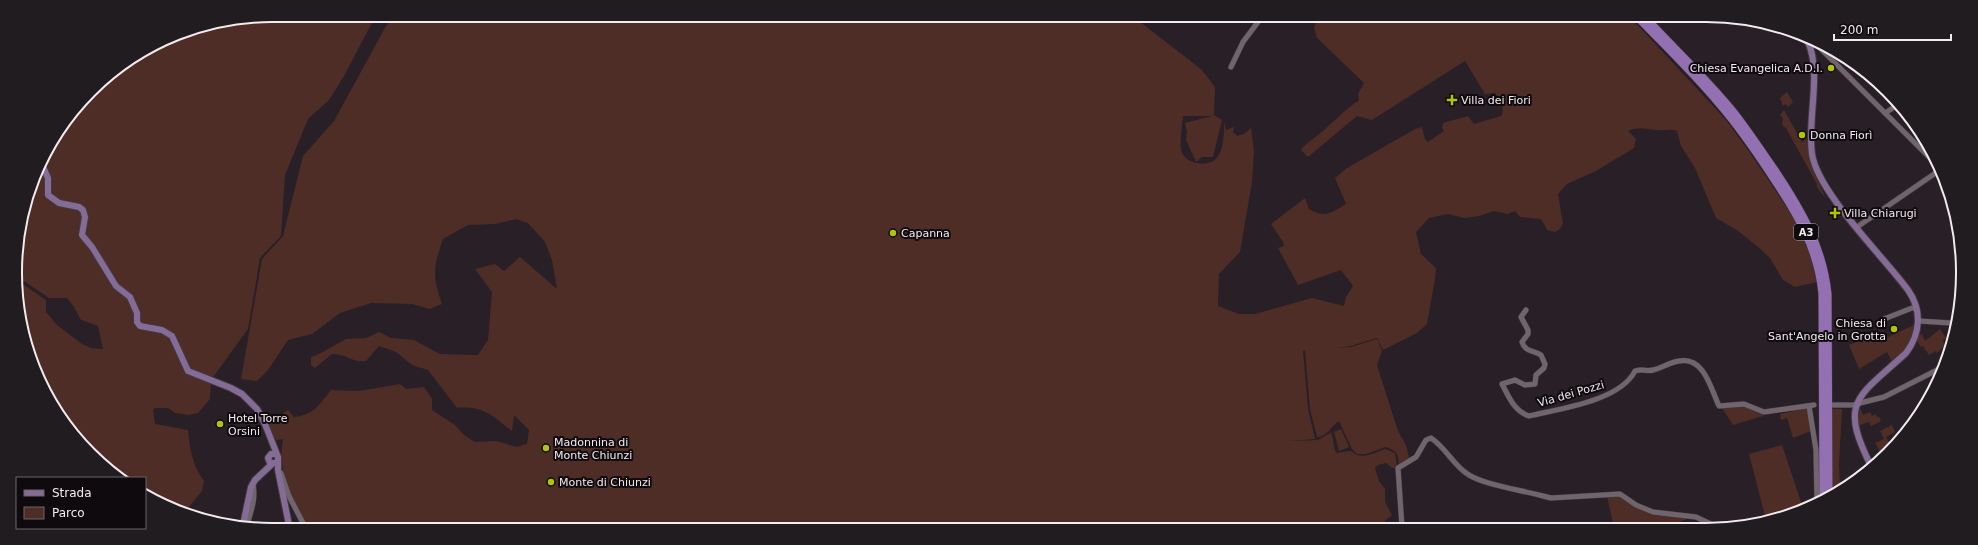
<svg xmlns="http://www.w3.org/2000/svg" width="1978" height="545" font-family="'DejaVu Sans',sans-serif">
<rect width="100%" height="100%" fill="#291f26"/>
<!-- green -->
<g fill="#4e2d26">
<path d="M273 15H376L344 76 329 100 308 119 285 175 281 236 260 258 248 329 211 380 210 399 198 413 189 415 175 413 168 408H155L153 410 155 424 188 430C190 449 192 465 204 481L202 491 189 507 190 513 145 496V478H124L68 429 24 339 18 281 46 300V312L57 325 82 344 91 348 103 349 98 326 81 320 74 307 67 298H49L18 277 16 255 42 158 103 79 174 35Z"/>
<path d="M395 15 1135 18 1202 70 1215 87 1214 115 1222 120 1213 157H1202L1196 162 1186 140 1187 132 1185 123 1212 116H1183C1182 124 1180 142 1181 150 1184 164 1207 168 1217 158 1224 149 1224 133 1224 122L1226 130 1234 127 1233 132 1237 136 1244 134 1251 128 1254 152 1252 182 1240 252 1219 274 1218 306 1239 314H1255L1312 298 1344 306 1346 297 1353 286 1341 270 1298 285 1278 248 1284 246 1283 242 1271 224 1305 198 1309 209C1325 219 1332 212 1346 204L1335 178 1347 168 1415 129 1422 127 1425 139 1428 142 1444 131 1442 128 1443 123 1468 116 1474 124 1501 116C1506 107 1500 101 1495 93L1485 94 1465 61 1372 120 1357 116 1308 157 1301 150C1306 143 1311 141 1318 135 1332 124 1344 110 1359 100L1358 94 1364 83 1317 38 1314 28 1318 18 1633 20 1726 120 1748 150 1796 221 1810 251 1817 282 1795 287 1783 280 1770 258 1757 246 1738 231 1716 218 1695 168 1681 146 1677 131C1670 128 1665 131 1657 130 1646 129 1639 126 1628 131L1636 139 1634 148 1596 171 1567 184 1558 194 1563 224 1560 229 1555 232 1547 230 1541 219 1520 217 1515 211 1508 214 1494 211 1479 216 1464 218 1448 214 1429 218 1416 232 1421 254 1436 268 1435 279 1427 324 1417 333 1383 350 1377 338 1351 346 1336 348 1351 347 1377 339 1382 351 1377 365 1398 431 1406 445 1409 457 1407 462 1399 467C1399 455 1397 450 1385 447L1366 454H1357L1352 449 1339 421C1331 426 1327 437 1317 437L1310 409 1305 350 1303 351 1308 409 1315 439 1287 441 1318 440 1330 433 1332 434 1335 451 1337 453 1351 451C1362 461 1373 453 1385 449L1395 453 1397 468H1392L1386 463 1378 465 1375 468 1379 481 1385 489V502L1392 515 1385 521 1381 527 305 525C291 498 277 471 283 439L277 440 274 438 268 423 288 410 294 417C314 415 319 405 331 390L359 391 400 384 406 389 424 387 432 399V410L455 425 464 435 475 442 496 441 517 447 527 444 529 430 514 415 512 431C492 416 484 405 457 408L428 370 412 365 396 352 379 346 366 361C352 363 348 354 332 354L315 368 311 365V357L317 355 346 339 366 338 379 332 391 338 414 340 440 354 478 355 488 340 492 292 475 269 495 264 504 271 520 257 557 289 552 260 545 242 528 223 516 219 495 224 468 225 443 239C433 268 432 275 442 304L430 309 412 304 371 303 340 313 312 334 288 340 268 370 257 381 241 379 262 259 283 236 303 156 334 121 386 26Z"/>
<path d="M1787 92 1793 102 1788 107 1786 104 1783 106 1780 98Z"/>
<path d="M1784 110 1802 142 1807 139 1811 165 1826 199 1817 187V184L1786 128 1782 125 1783 119 1780 115Z"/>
<path d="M1914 325C1913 342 1904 351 1892 362L1887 352 1859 369 1849 345 1883 331 1886 338Z"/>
<path d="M1940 329 1946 338 1943 340 1944 346 1937 353 1936 351 1929 355 1923 346 1921 347 1917 341 1919 335 1922 334 1925 341Z"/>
<path d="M1744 406 1763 413V416L1733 425 1722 408Z"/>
<path d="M1808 408 1811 431 1793 438 1787 418 1781 420 1780 414Z"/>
<path d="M1860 408 1863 415 1870 412 1872 416 1875 414 1877 417H1879L1881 421 1871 426 1869 422 1857 426Z"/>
<path d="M1831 409H1842L1839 464 1840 490 1833 494Z"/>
<path d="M1892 425 1895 432 1886 437 1891 446 1882 455 1875 443 1884 439 1880 431Z"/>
<path d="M1341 429 1349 447 1339 451 1334 432Z"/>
<path d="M1782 445 1803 508 1766 520 1749 454Z"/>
<path d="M1607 496H1619L1636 507 1653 515 1690 518 1661 528H1614Z"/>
</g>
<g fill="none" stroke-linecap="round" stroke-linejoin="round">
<defs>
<g id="minor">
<path d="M1782 31 1796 37"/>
<path d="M1817 45 1933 161"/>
<path d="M1231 67 1243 42 1261 18"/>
<path d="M1885 113 1896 106"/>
<path d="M1857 227 1937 172"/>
<path d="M1526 310 1521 317 1528 330V334L1522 342C1525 352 1533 350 1541 355L1545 364 1544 368 1536 375 1535 384 1525 385 1515 380 1502 384C1509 397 1514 411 1529 416 1559 409 1620 401 1635 371 1643 368 1646 372 1653 370 1662 368 1670 362 1679 361 1704 356 1711 389 1719 406L1744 404 1764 412 1814 405"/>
<path d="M1884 319 1912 308H1917"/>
<path d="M1919 321 1951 323 1956 329"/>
<path d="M1856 404 1884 397 1941 368"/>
<path d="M1833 405H1855"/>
<path d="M1809 406 1816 450 1817 504"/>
<path d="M281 473 289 496 304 525"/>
<path d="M247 525C251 511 256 499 253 484"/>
<path d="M1402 527 1398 468 1416 457 1426 440 1431 438C1445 447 1452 463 1466 473 1482 485 1522 490 1543 496L1551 498 1620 494 1636 505 1653 512 1696 517 1713 525 1755 523"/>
</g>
<g id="major">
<path d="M1808 42C1822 73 1807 119 1812 154 1818 193 1883 256 1908 290 1922 310 1921 333 1906 353 1857 398 1838 401 1872 468"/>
<path d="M41 162 48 178V195L59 203 79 207 83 210 85 217 82 235 92 247 116 286 130 297 137 313V322L140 326 162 330 172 336 188 371 231 388 242 394 257 409 265 424 278 457V470L289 525"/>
<path d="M275 463H270L268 458 271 454H276"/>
<path d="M243 525 251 487 255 480 272 464"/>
</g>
<g id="highway">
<path d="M1640 20C1667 48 1695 75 1719 104 1739 127 1756 152 1773 178 1797 214 1818 249 1822 294L1823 501"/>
<path d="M1648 20C1676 50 1707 79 1733 111 1748 130 1761 150 1775 170 1801 209 1823 246 1828 294L1829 497"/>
</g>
</defs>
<!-- minor casing -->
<use href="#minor" stroke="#423b40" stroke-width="6"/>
<!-- major casing -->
<use href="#major" stroke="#423b40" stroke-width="8"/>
<!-- highway casing -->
<use href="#highway" stroke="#423b40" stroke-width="8"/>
<!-- minor -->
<use href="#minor" stroke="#71656d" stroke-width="5"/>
<!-- major -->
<use href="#major" stroke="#856c96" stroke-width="6"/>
<!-- highway -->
<use href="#highway" stroke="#9270b1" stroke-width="7"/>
</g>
<!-- markers -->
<g fill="#afc506" stroke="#0f0a0d" stroke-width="1.5">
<circle cx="1831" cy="68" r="4"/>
<path d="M1450 94h4v4h4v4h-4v4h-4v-4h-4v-4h4z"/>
<circle cx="1802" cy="135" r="4"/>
<path d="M1833 207h4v4h4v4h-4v4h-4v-4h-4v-4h4z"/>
<circle cx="893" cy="233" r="4"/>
<circle cx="1894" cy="329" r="4"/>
<circle cx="220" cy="424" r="4"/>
<circle cx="546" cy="448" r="4"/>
<circle cx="551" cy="482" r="4"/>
</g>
<g text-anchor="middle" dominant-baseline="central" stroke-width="4" stroke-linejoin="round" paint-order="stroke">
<!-- shield labels -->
<rect fill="#0f0a0d" stroke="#aea8ac" stroke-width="1" x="1794" y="224" width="24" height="16" rx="3"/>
<g font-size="10" font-weight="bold" fill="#f2ebf0">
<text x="1806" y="232">A3</text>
</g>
<!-- poi labels -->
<g font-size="11" fill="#f2ebf0" stroke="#0f0a0d" text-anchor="start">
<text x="1823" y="68" text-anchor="end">Chiesa Evangelica A.D.I.</text>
<text x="1461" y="100">Villa dei Fiori</text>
<text x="1810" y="135">Donna Fiorì</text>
<text x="1844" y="213">Villa Chiarugi</text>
<text x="901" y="233">Capanna</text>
<text x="1886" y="323" text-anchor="end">Chiesa di<tspan x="1886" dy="13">Sant'Angelo in Grotta</tspan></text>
<text x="228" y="418">Hotel Torre<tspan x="228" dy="13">Orsini</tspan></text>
<text x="554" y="442">Madonnina di<tspan x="554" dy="13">Monte Chiunzi</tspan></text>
<text x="559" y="482">Monte di Chiunzi</text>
</g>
<!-- street labels -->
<g font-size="11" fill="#f2ebf0" stroke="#0f0a0d">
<text transform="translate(1571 394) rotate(-16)">Via dei Pozzi</text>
</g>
</g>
<!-- crop -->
<path d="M0 0H1978V545H0ZM272 22H1706A250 250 0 0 1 1956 272V273A250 250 0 0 1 1706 523H272A250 250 0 0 1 22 273V272A250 250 0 0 1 272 22Z" fill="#211c1f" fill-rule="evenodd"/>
<path fill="none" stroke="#f2ebf0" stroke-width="2" d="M272 22H1706A250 250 0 0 1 1956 272V273A250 250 0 0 1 1706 523H272A250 250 0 0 1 22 273V272A250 250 0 0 1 272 22Z"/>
<!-- legend -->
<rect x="16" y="477" width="130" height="52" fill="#0f0a0d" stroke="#6a6468"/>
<rect x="24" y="490" width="20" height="6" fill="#856c96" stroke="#6a6468"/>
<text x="52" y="497" font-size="12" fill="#f2ebf0">Strada</text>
<rect x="24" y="507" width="20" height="12" fill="#4e2d26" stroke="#6a6468"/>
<text x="52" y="517" font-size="12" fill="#f2ebf0">Parco</text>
<!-- scale -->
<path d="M1834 34v6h117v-6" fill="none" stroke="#f2ebf0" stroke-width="2"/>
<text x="1840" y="34" font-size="12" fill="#f2ebf0" stroke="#0f0a0d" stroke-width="3" paint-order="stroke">200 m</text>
</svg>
